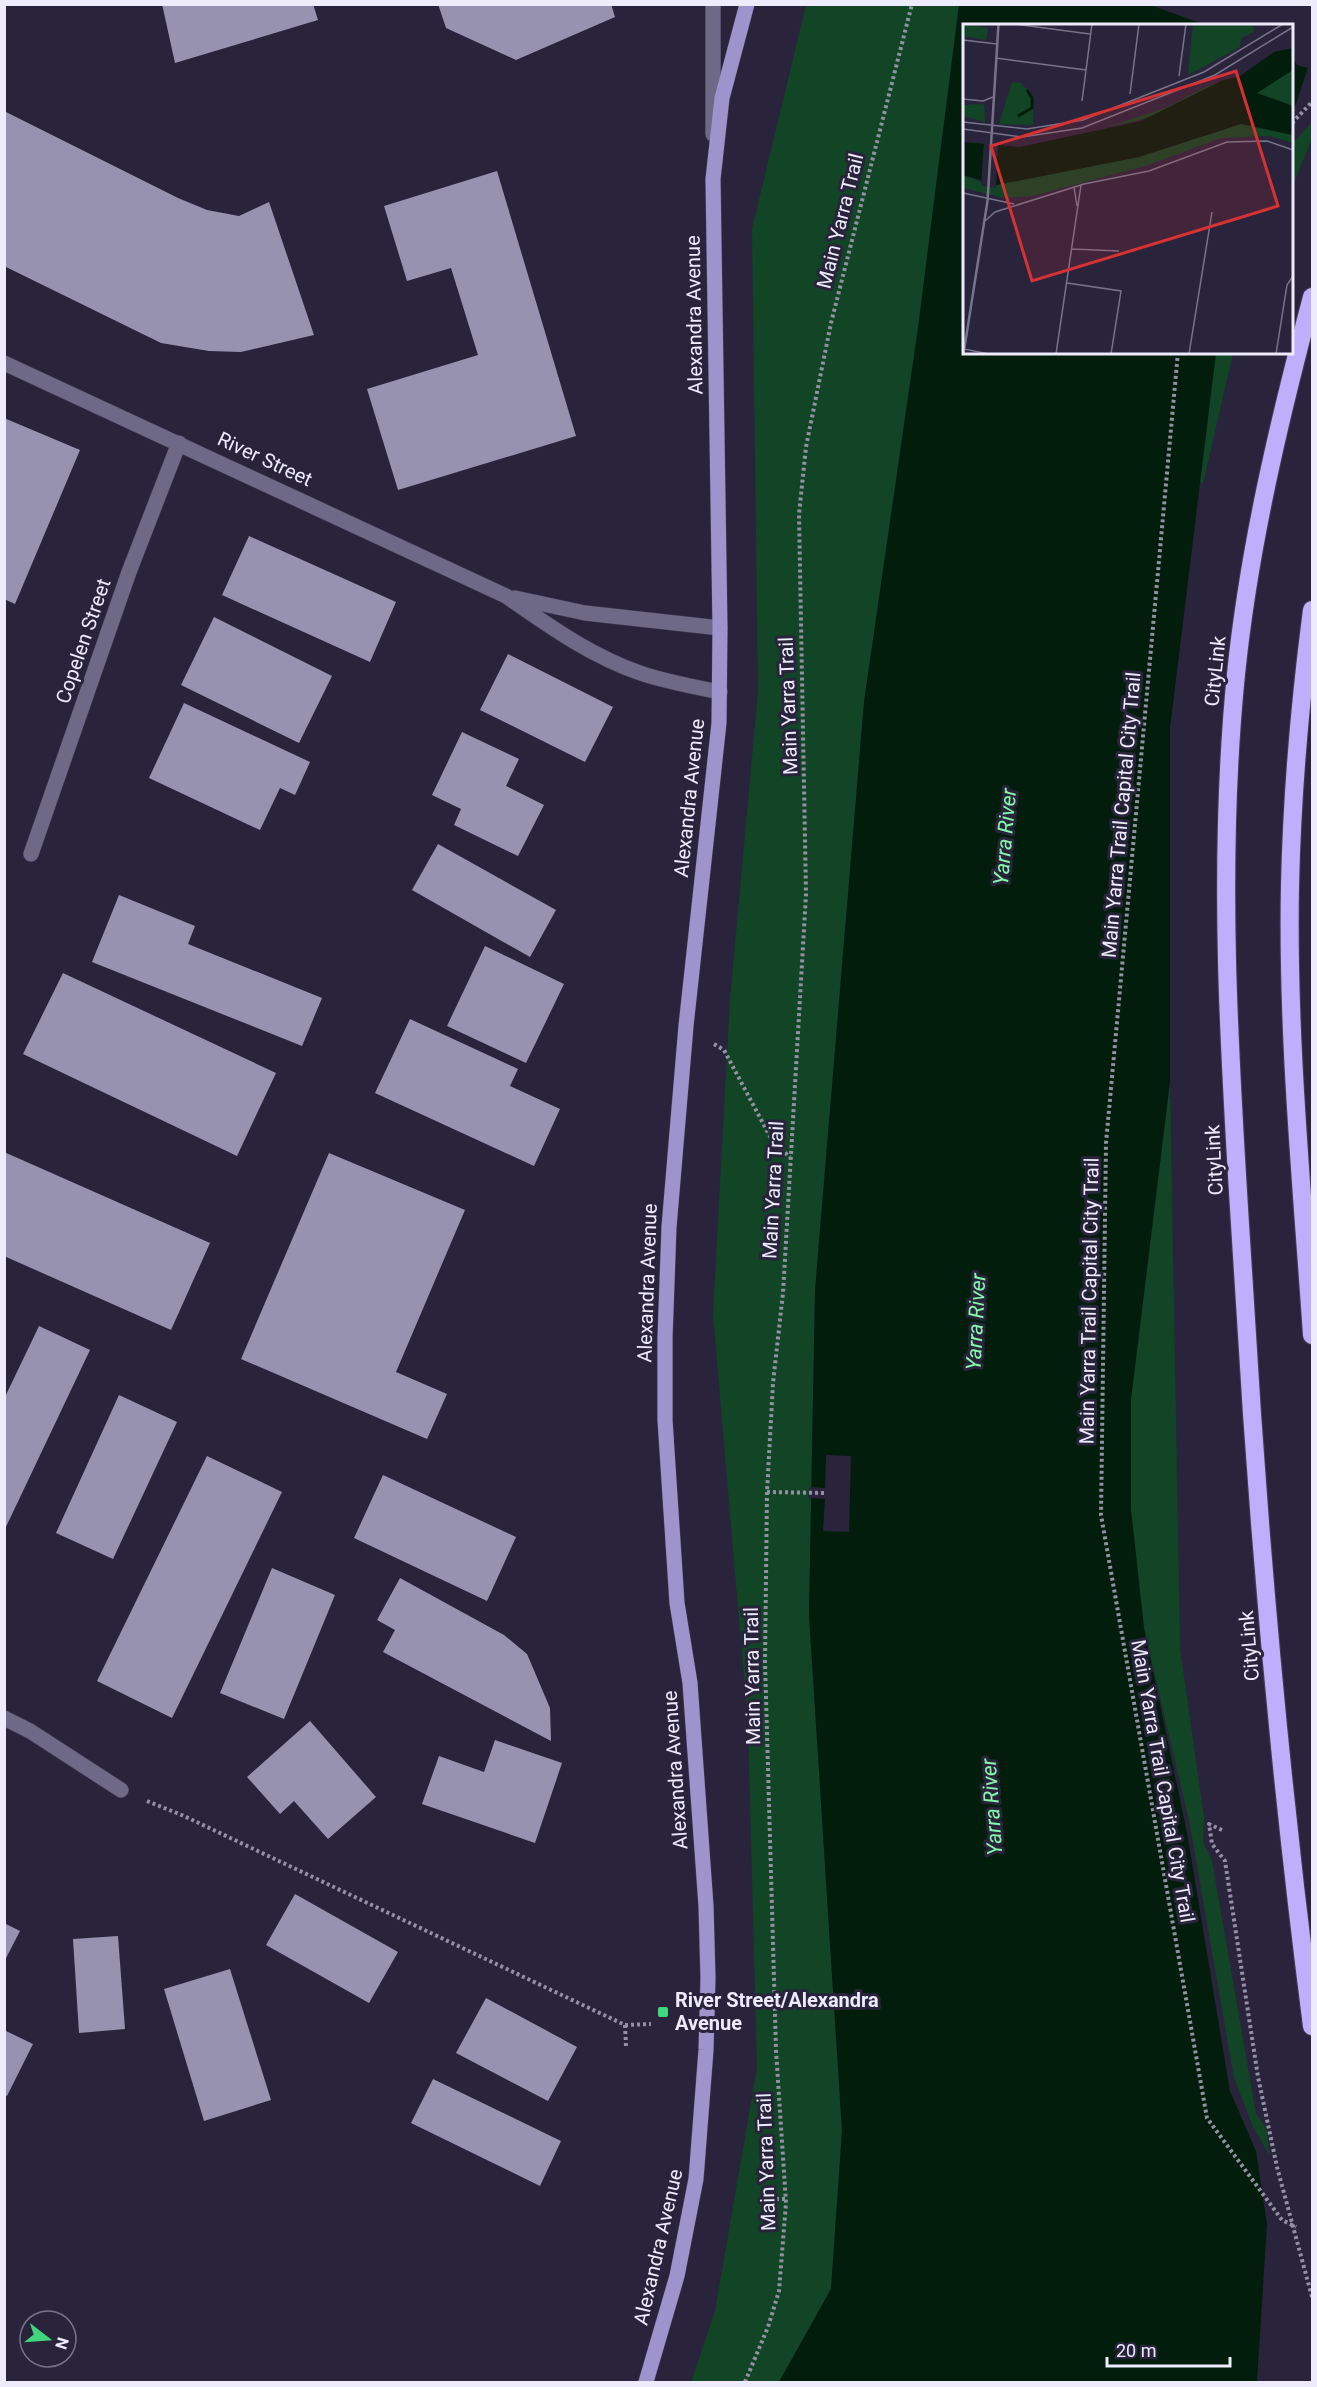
<svg xmlns="http://www.w3.org/2000/svg" width="1317" height="2387" font-family="Roboto,sans-serif">
<rect width="100%" height="100%" fill="#29243c"/>
<!-- green -->
<g fill="#114525">
<path d="M806 5H959L918 328 864 702 815 1290 809 1615 842 2131 831 2289 779 2382H691L715 2311 757 2068 748 1724 713 1315 730 999 758 691 752 229Z"/>
<path d="M1312 122V138L1292 188V144Z"/>
<path d="M1216 353H1233L1203 483H1198Z"/>
<path d="M1170 1082 1180 1648 1204 1818 1203 1842 1212 1861 1256 2114 1266 2128 1270 2156 1253 2127 1234 2078 1190 1825 1144 1628 1131 1510V1399Z"/>
</g>
<!-- water -->
<path fill="#021d0b" d="M959 5H1312V55L1292 116V26H964V352L1216 353 1170 728V1082L1131 1399V1510L1144 1628 1187 1833 1230 2091 1256 2151 1267 2224 1257 2382H779L831 2289 842 2131 809 1615 815 1290 864 702 918 328Z"/>
<!-- pier -->
<g fill="#29243c">
<path d="M1150 5H1312V69L1297 65 1292 57V26L1206 25Z"/>
<path d="M826 1455 851 1456 849 1532 823 1531 825 1499 808 1498 809 1487 825 1488Z"/>
</g>
<!-- building -->
<g fill="#9792b0">
<path d="M162 4H313L318 20 175 63Z"/>
<path d="M438 4H611L615 17 516 60 446 28Z"/>
<path d="M4 111 178 198 207 210 239 216 269 202 314 335 241 352 209 351 161 343 4 266Z"/>
<path d="M497 171 576 436 398 490 367 389 478 355 451 268 407 281 384 206Z"/>
<path d="M4 418 80 450 15 604 4 599Z"/>
<path d="M249 536 396 602 370 662 222 595Z"/>
<path d="M214 617 332 676 299 743 181 685Z"/>
<path d="M508 654 613 707 585 762 480 710Z"/>
<path d="M184 703 310 762 295 795 280 788 260 830 149 778Z"/>
<path d="M462 732 519 759 506 786 544 805 518 856 454 825 461 809 432 795Z"/>
<path d="M438 844 556 910 530 957 412 890Z"/>
<path d="M119 895 195 926 188 944 322 998 302 1046 92 962Z"/>
<path d="M485 946 564 984 526 1063 447 1026Z"/>
<path d="M63 973 276 1073 237 1156 23 1054Z"/>
<path d="M410 1019 518 1069 510 1086 560 1109 534 1166 375 1093Z"/>
<path d="M4 1152 210 1243 171 1330 4 1256Z"/>
<path d="M329 1153 465 1210 396 1372 447 1394 427 1439 241 1359Z"/>
<path d="M39 1326 90 1350 4 1531V1399Z"/>
<path d="M119 1395 177 1422 113 1559 56 1533Z"/>
<path d="M207 1456 282 1492 172 1718 97 1681Z"/>
<path d="M383 1475 516 1537 487 1601 354 1538Z"/>
<path d="M272 1568 335 1595 284 1719 220 1693Z"/>
<path d="M400 1578 504 1635 527 1654 550 1708 551 1741 383 1652 395 1630 377 1620Z"/>
<path d="M310 1721 376 1797 328 1839 294 1801 280 1814 247 1777Z"/>
<path d="M495 1740 562 1763 535 1843 422 1804 439 1756 484 1772Z"/>
<path d="M295 1894 398 1952 369 2003 266 1945Z"/>
<path d="M4 1923 20 1931 4 1962Z"/>
<path d="M118 1936 125 2029 79 2033 73 1939Z"/>
<path d="M230 1969 271 2100 204 2121 164 1989Z"/>
<path d="M486 1998 577 2047 548 2101 456 2053Z"/>
<path d="M4 2030 33 2044 7 2096 4 2094Z"/>
<path d="M433 2079 561 2141 540 2186 411 2123Z"/>
</g>
<g fill="none" stroke-linecap="round" stroke-linejoin="round">
<defs>
<g id="street">
<path d="M4 363 506 596C549 626 592 657 643 674 668 682 694 687 720 692"/>
<path d="M515 598 585 613 720 628"/>
<path d="M31 854 129 572 179 443"/>
<path d="M4 1718 30 1731 121 1790"/>
</g>
<path id="secondary" d="M713 134V4"/>
<path id="primary" d="M646 2382 677 2276 696 2179 706 2050 708 1978 706 1906 690 1683 677 1603 665 1420V1338L669 1227 686 1026 719 723 720 628 713 179 722 98 747 4"/>
<g id="highway">
<path d="M1312 297C1279 421 1249 547 1236 674 1215 883 1232 1094 1245 1303 1259 1544 1281 1786 1312 2026"/>
<path d="M1312 610C1300 702 1292 793 1290 886 1287 1035 1302 1186 1312 1335"/>
</g>
</defs>
<!-- street casing -->
<use href="#street" stroke="#423e53" stroke-width="16"/>
<!-- secondary casing -->
<use href="#secondary" stroke="#423e53" stroke-width="16"/>
<!-- primary casing -->
<use href="#primary" stroke="#423e53" stroke-width="16"/>
<!-- highway casing -->
<use href="#highway" stroke="#423e53" stroke-width="20"/>
<!-- path -->
<g stroke="#9390a4" stroke-width="4" stroke-dasharray="3 3" stroke-linecap="butt">
<path d="M1292 123 1312 102"/>
<path d="M1178 352 1106 1143 1101 1515 1207 2118 1282 2220 1296 2227"/>
<path d="M714 1044 724 1050 773 1142 790 1157"/>
<path d="M767 1492 825 1493"/>
<path d="M147 1801 184 1816 625 2025 651 2024"/>
<path d="M1222 1830 1209 1824 1212 1844 1225 1861 1258 2077 1277 2167 1312 2297"/>
<path d="M625 2025 626 2046"/>
<path d="M769 2223 770 2199H786"/>
<path d="M745 2382 768 2327 779 2291 786 2203 776 2050 765 1662 767 1492 773 1383 783 1293 806 894 799 514 806 447 831 323 912 4"/>
</g>
<!-- street -->
<use href="#street" stroke="#6e6986" stroke-width="15"/>
<!-- secondary -->
<use href="#secondary" stroke="#6e6986" stroke-width="15"/>
<!-- primary -->
<use href="#primary" stroke="#9d93cd" stroke-width="15"/>
<!-- highway -->
<use href="#highway" stroke="#bdaffc" stroke-width="18"/>
<!-- tram -->
<path stroke="#aba8bb" stroke-width="1.5" d="M1308 4 1312 6"/>
</g>
<!-- markers -->
<rect fill="#40d77c" stroke="#29243c" stroke-width="2" x="657" y="2006" width="12" height="12" rx="3"/>
<g text-anchor="middle" dominant-baseline="central" stroke-width="6" stroke-linejoin="round" paint-order="stroke">
<!-- street labels -->
<g font-size="20" fill="#edebfc" stroke="#29243c">
<text transform="translate(840 221) rotate(-76)">Main Yarra Trail</text>
<text transform="translate(694 315) rotate(-91)">Alexandra Avenue</text>
<text transform="translate(265 459) rotate(25)">River Street</text>
<text transform="translate(83 641) rotate(-71)">Copelen Street</text>
<text transform="translate(1215 671) rotate(-84)">CityLink</text>
<text transform="translate(788 706) rotate(-92)">Main Yarra Trail</text>
<text transform="translate(689 798) rotate(-84)">Alexandra Avenue</text>
<text transform="translate(1121 815) rotate(-85)">Main Yarra Trail Capital City Trail</text>
<text transform="translate(1214 1160) rotate(-93)">CityLink</text>
<text transform="translate(773 1190) rotate(-87)">Main Yarra Trail</text>
<text transform="translate(647 1283) rotate(-88)">Alexandra Avenue</text>
<text transform="translate(1089 1301) rotate(-89)">Main Yarra Trail Capital City Trail</text>
<text transform="translate(1249 1646) rotate(-95)">CityLink</text>
<text transform="translate(752 1676) rotate(-91)">Main Yarra Trail</text>
<text transform="translate(675 1770) rotate(-94)">Alexandra Avenue</text>
<text transform="translate(1163 1781) rotate(80)">Main Yarra Trail Capital City Trail</text>
<text transform="translate(766 2162) rotate(-92)">Main Yarra Trail</text>
<text transform="translate(658 2247) rotate(-77)">Alexandra Avenue</text>
</g>
<!-- poi labels -->
<g font-size="20" font-weight="bold" fill="#edebfc" stroke="#29243c" text-anchor="start">
<text x="675" y="2000">River Street/Alexandra<tspan x="675" dy="23">Avenue</tspan></text>
</g>
<!-- water labels -->
<g font-size="21" font-style="italic" fill="#83faa9" stroke="#29243c">
<text transform="translate(1005 837) rotate(-85)">Yarra River</text>
<text transform="translate(976 1322) rotate(-87)">Yarra River</text>
<text transform="translate(992 1807) rotate(-94)">Yarra River</text>
</g>
</g>
<!-- overview -->
<g transform="translate(963 24)">
<rect width="330" height="330" fill="#29243c"/>
<path d="M0 0 25 4 23 16 0 12ZM230 0H290L291 8 278 14 277 23 225 51ZM330 46V82L294 69 306 58ZM49 58 58 59 70 72V101L36 100ZM251 59 244 65 189 93 144 103 202 84ZM21 80 22 98 0 92V81ZM278 100 330 111V119L306 112 258 114 182 142 69 172 41 174 0 164V151L23 160 74 152 176 133Z" fill="#114525"/>
<path d="M330 24V46L294 69 330 82V111L278 100 176 133 34 161 0 151V118L57 123 178 97 258 57 277 52 311 28Z" fill="#021d0b"/>
<path d="M21 117 35 118 33 164 18 162Z" fill="#29243c"/>
<path fill="none" stroke="#021d0b" stroke-width="3" d="M55 92 69 84V74L64 66"/>
<path fill="none" stroke="#777489" stroke-width="1.5" d="M52 0 127 10M0 16 34 20M33 34 123 46M216 52 223 0M167 70 176 0M0 75 20 77 30 73M119 77 129 0M0 98 64 105 120 96 241 48 320 0M0 105 59 113 119 104 252 51 330 3M111 163 114 182M0 169 51 180M22 197 32 188 121 160 186 147 264 118 304 117 330 126M109 225 156 227M104 259 158 267 148 330M1 325 26 330M0 330 24 177 35 0M1 330 25 177 36 0M93 330 118 161M226 330 249 188M313 330 324 261 330 252"/>
<path fill="#d73233" fill-opacity="0.15" stroke="#d73233" stroke-width="3" d="M273 47 315 182 69 257 28 122Z"/>
<rect width="330" height="330" fill="none" stroke="#edebfc" stroke-width="3"/>
</g>
<!-- border -->
<rect width="1317" height="2387" fill="none" stroke="#edebfc" stroke-width="12"/>
<!-- north arrow -->
<g transform="translate(48 2339) rotate(107)"><circle r="28" fill="#29243c" stroke="#777489" stroke-width="1.5"/>
<path d="M0-4.5L10 22L0 15L-10 22Z" fill="#40d77c"/>
<text y="-9" font-size="16" font-weight="bold" text-anchor="middle" fill="#edebfc">N</text>
</g>
<!-- scale -->
<path d="M1107 2357v9h123v-9" fill="none" stroke="#edebfc" stroke-width="3"/>
<text x="1116" y="2357" font-size="18" fill="#edebfc" stroke="#29243c" stroke-width="4.5" paint-order="stroke">20 m</text>
</svg>
